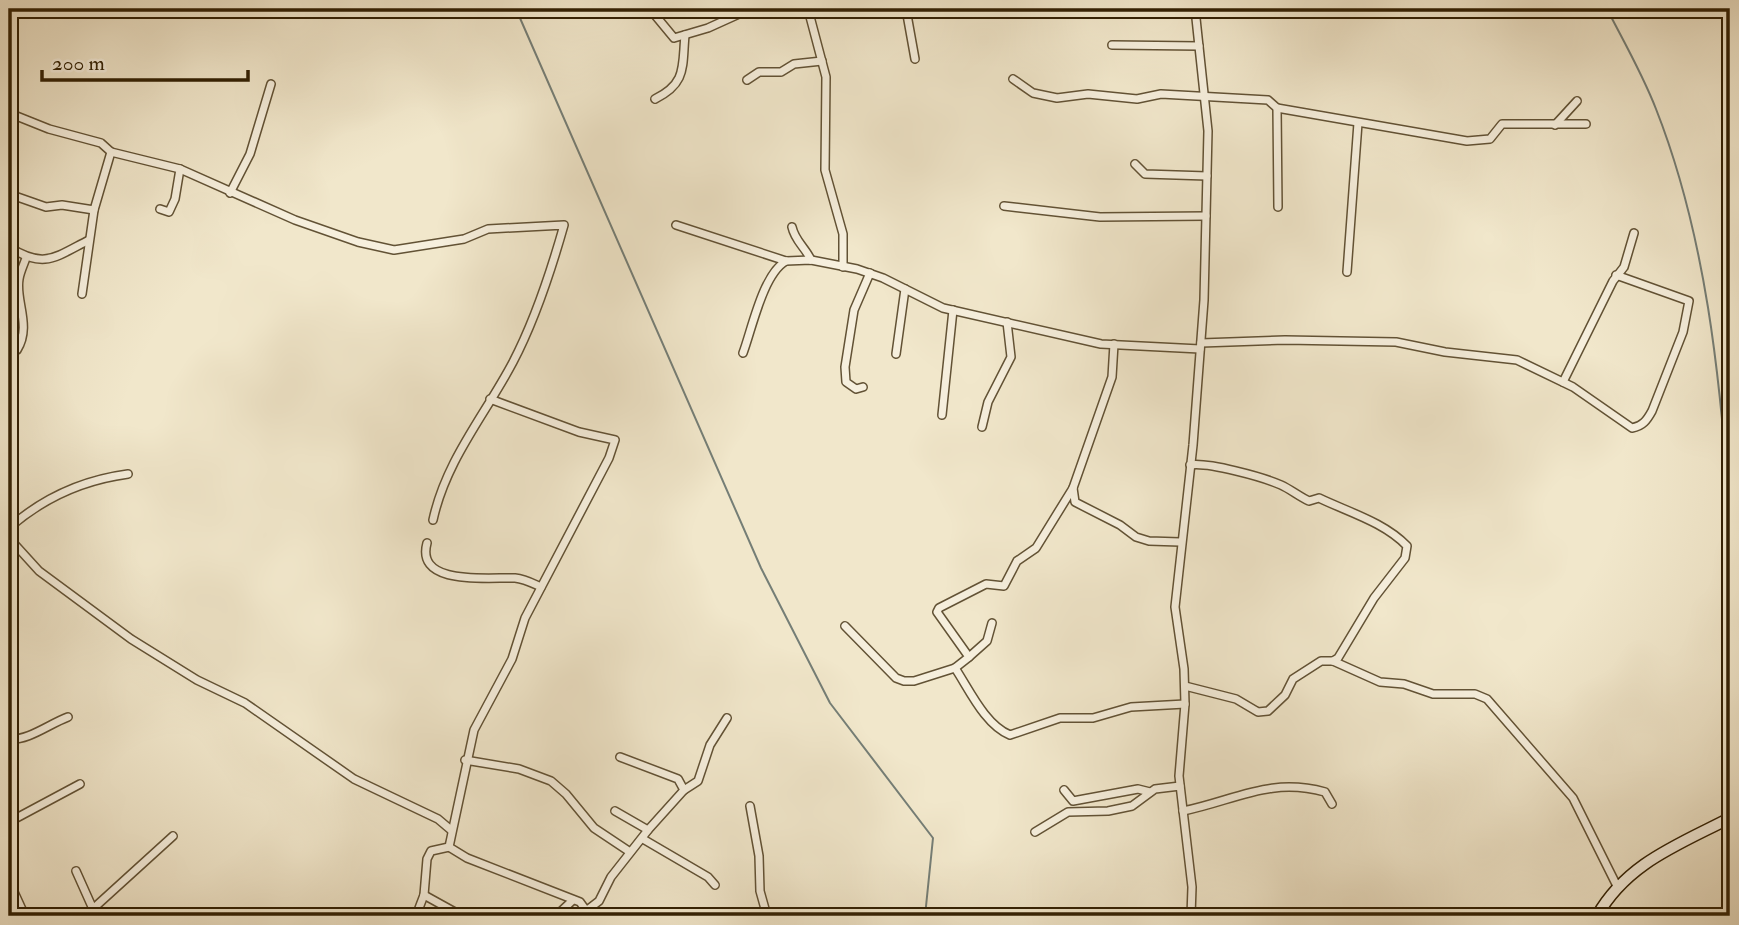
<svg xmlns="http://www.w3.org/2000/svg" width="1739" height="925" font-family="'IM FELL Double Pica',serif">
<rect width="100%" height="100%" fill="#f1e7cb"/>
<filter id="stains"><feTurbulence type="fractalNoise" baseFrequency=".00286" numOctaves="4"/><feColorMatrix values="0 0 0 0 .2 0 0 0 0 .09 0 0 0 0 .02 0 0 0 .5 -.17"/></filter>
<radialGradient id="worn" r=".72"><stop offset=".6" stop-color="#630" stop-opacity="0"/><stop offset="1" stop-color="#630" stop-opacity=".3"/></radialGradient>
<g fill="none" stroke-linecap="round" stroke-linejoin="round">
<!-- stream -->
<g stroke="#757e76" stroke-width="2">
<path d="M516 9 761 568 830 703 933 838 925 916"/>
<path d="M1607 9C1624 42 1643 75 1656 109 1706 236 1720 377 1730 512"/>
</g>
<defs>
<g id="street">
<path d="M650 9 674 38 708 28 750 9"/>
<path d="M808 9 826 77 825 170 843 234V267"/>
<path d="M906 9 915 59"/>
<path d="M1198 9 1371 13 1391 9"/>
<path d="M1112 45 1199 46"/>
<path d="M1013 79 1033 93 1057 98 1088 94 1137 99 1161 94 1268 100 1277 108 1278 207"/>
<path d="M747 80 759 72H781L794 64 822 61"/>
<path d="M655 99C687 83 682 67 685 35"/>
<path d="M1277 108 1467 141 1490 139 1502 124H1586"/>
<path d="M9 113 49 129 101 143 111 152 94 210 82 294"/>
<path d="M1555 125 1577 101"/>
<path d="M111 152 180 169 295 220 358 242 394 250 464 239 488 229 564 225C551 271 536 318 513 362 485 415 446 460 433 520"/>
<path d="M1135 164 1145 174 1207 176"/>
<path d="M230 193 250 154 271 84"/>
<path d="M9 194 46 207 62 205 94 210"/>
<path d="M1004 206 1100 217 1206 216"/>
<path d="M160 209 169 212 175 199 180 169"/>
<path d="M676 225 786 261 811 260 857 269 883 278 943 308 1101 344 1200 349"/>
<path d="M792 227C795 241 805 247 811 260"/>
<path d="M9 247C44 269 54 258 89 240"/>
<path d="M1347 272 1358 123"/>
<path d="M1201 343 1285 340 1396 342 1445 352 1517 360 1573 387 1632 428C1643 426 1647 420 1652 411L1683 332 1689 301 1616 275"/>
<path d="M1114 344 1112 377 1073 488 1075 502 1120 525 1136 537 1149 541 1180 542"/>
<path d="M9 353 17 350C32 326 15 301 19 279 20 272 24 264 26 258"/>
<path d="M743 353C752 329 763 274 786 261"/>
<path d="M896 354 905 289"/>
<path d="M1563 382 1613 281 1624 267 1634 233"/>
<path d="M863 387 856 389 846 382 845 367 854 310 870 273"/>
<path d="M490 399 579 432 615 440 609 458 525 618 512 659 474 730 449 847 467 858 580 902 585 909V916"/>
<path d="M942 415 953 310"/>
<path d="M982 427 988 402 1011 357 1007 322"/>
<path d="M1190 465C1208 462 1263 477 1281 485 1290 489 1300 497 1309 501L1319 498C1348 512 1384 522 1407 546L1405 558 1374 598 1338 658 1333 661"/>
<path d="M9 528C43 498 83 480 128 474"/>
<path d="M9 538 39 571 131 639 197 680 245 703 354 779 438 819 451 830"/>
<path d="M427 543C415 587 491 577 515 578 525 579 532 583 541 587"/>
<path d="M845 626 896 678 904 681H914L955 668 969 657 937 612 939 608 986 584 1004 586 1017 561 1036 548 1073 488"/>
<path d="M969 657 987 641 992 623"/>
<path d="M955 668C969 689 985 725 1010 735L1060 718H1093L1131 707 1185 704"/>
<path d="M1185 686 1236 699 1258 712 1268 711 1285 695 1293 679 1321 661H1333L1380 682 1404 684 1433 694H1475L1487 699 1573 798 1617 886"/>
<path d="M9 739C28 741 49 724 68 717"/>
<path d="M620 757 678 779 684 790 648 830"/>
<path d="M465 760 519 769 551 781 566 794 594 828 630 852"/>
<path d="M684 790 698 781 710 745 727 718"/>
<path d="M1064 790 1073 801 1138 789 1150 792"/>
<path d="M750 806 759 856 760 891 767 916"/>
<path d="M1183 811C1236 800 1270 777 1325 792L1332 804"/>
<path d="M9 822 80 784"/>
<path d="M1035 832 1068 812 1108 811 1132 806 1155 789 1180 786"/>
<path d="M643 839 708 877 715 885"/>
<path d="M76 871 93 909"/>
<path d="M9 881 25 916"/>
<path d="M424 895 462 916"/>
<path d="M586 911 599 901 611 877 648 830 615 811"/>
<path d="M85 916 173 836"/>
<path d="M416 916 424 895 427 859 431 851 449 847"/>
<path d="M556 916 573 900"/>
<path d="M772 916 779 912 807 916"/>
<path d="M1191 916 1192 887 1179 776 1185 704 1184 669 1175 607 1193 445 1204 300 1208 131 1195 9"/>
</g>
<path id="secondary" d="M1597 916C1627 863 1678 845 1730 818"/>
</defs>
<!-- street casing -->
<use href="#street" stroke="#625235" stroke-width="10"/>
<!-- secondary casing -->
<use href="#secondary" stroke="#322003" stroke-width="13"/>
<!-- street -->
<use href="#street" stroke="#f6efdd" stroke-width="7"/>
<!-- secondary -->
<use href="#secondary" stroke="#f6efdd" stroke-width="10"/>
</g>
<!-- margin -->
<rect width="1739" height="925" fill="none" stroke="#f1e7cb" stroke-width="35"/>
<rect x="10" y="10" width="1718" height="904" fill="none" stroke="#322003" stroke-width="3.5"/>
<rect x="18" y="18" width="1704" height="890" fill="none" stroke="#322003" stroke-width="2"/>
<!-- scale -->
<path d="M42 70v10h206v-10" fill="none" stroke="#322003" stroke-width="3.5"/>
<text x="52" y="70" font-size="21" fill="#322003" stroke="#f6efdd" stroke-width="5" paint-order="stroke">200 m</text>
<rect width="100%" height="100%" filter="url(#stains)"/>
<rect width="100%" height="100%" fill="url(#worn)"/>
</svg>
